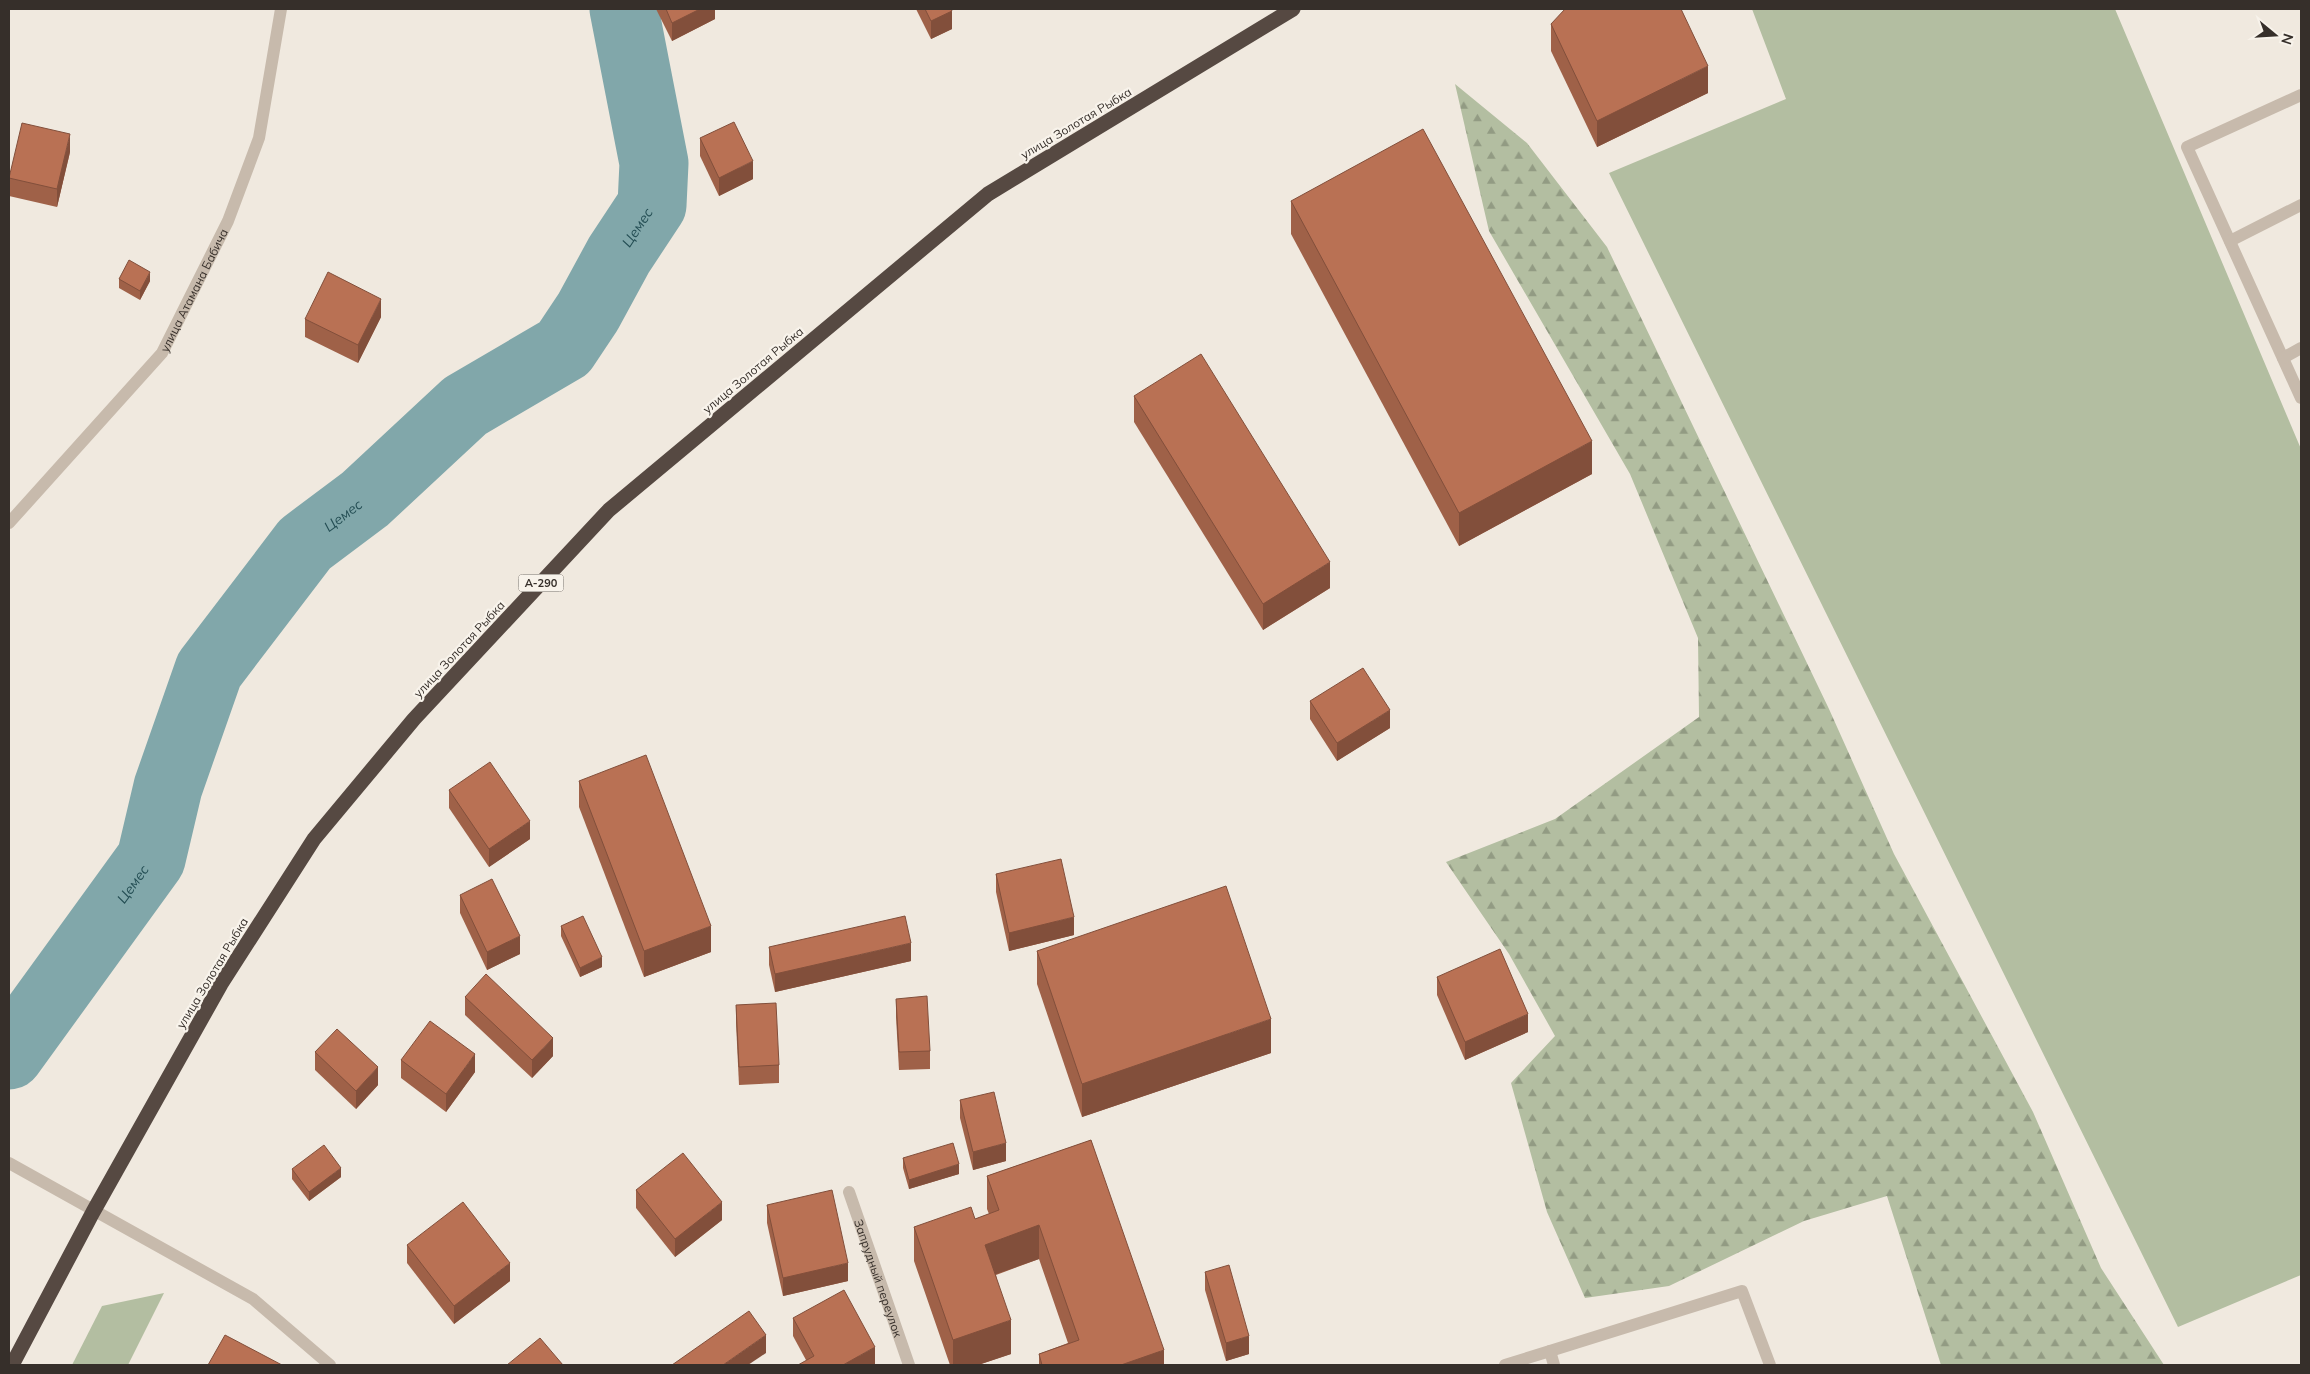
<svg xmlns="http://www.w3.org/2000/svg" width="2310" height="1374" font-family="Mulish,sans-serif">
<defs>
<pattern id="forest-firs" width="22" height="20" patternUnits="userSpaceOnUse" patternTransform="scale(1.25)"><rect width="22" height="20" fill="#b3bea1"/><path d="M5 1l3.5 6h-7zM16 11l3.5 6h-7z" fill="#929b83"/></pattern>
</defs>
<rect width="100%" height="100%" fill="#f0e9df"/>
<!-- green -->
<g fill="#b3bea1">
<path d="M1752 9H2115L2301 449V1275L2178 1327 1609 173 1786 99Z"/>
<path d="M164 1293 128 1365H72L102 1306Z"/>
</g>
<!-- forest -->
<path fill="url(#forest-firs)" d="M1455 84 1527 143 1607 247 1829 709 1894 854 2033 1112 2101 1268 2164 1365H1941L1887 1196 1804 1221 1669 1286 1585 1298 1547 1212 1511 1083 1555 1036 1509 954 1446 862 1555 819 1699 717 1698 638 1630 474 1489 231Z"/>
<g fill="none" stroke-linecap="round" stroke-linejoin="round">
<!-- river -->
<path stroke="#81a7aa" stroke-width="69" id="s1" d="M9 1055 151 859 168 787 209 670 305 544 365 499 465 406 564 348 588 312 619 255 652 205 654 163 624 9"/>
<!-- lane -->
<g stroke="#c7baac" stroke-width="12">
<path d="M2301 95 2187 147 2301 398"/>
<path d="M2230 241 2301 205"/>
<path d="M2283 358 2301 348"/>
<path d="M1550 1351 1742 1291 1770 1365"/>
<path d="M1505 1365 1550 1351 1554 1365"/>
</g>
<!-- street -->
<g stroke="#c7baac" stroke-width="12">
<path id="s2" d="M9 523 162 353 228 221 259 138 281 9"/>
<path d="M9 1163 253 1299 330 1365"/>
<path id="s3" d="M849 1192 909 1365"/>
</g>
<!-- highway -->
<path stroke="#564942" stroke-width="15" d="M12 1365 93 1212 221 984 314 839 414 719 609 510 988 194 1293 9"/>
</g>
<!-- wall -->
<g fill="#9f6148">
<path d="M656 9H715V19L672 41Z"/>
<path d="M916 9H951L952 29 931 39Z"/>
<path d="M1551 24 1708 93 1597 147 1551 51Z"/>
<path d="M700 138 753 179 719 196 700 156Z"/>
<path d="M70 152 57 207 9 196V178Z"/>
<path d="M1291 201 1592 474 1459 546 1291 234Z"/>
<path d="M119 279 150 281 140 300 119 288Z"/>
<path d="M381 317 358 363 305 337V319Z"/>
<path d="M1134 396 1330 588 1263 630 1134 422Z"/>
<path d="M1310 701 1390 728 1337 761 1310 719Z"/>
<path d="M579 781 711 952 644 977 579 807Z"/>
<path d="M449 790 530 839 489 867 449 808Z"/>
<path d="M996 874 1074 935 1009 951 996 892Z"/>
<path d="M460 895 520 954 487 970 460 913Z"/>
<path d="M561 926 602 967 580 977 561 936Z"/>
<path d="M769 947 911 961 775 992 769 965Z"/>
<path d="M1037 951 1271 1053 1082 1117 1037 984Z"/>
<path d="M1437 977 1528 1032 1465 1060 1437 995Z"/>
<path d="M465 997 553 1056 532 1078 465 1015Z"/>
<path d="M896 999 930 1051V1069L899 1070 896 1017Z"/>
<path d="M736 1005 779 1065V1083L739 1085 736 1023Z"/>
<path d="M315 1052 378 1085 356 1109 315 1070Z"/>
<path d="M401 1060 475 1072 446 1112 401 1078Z"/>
<path d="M960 1100 1006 1161 973 1170 960 1118Z"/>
<path d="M1091 1140 1164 1365H1039V1354L1068 1343 1039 1259 996 1275 1011 1354 978 1365H950L914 1261V1227L975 1219 989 1214 987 1209V1176Z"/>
<path d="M903 1158 959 1174 909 1189 903 1168Z"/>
<path d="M292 1169 341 1177 309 1201 292 1179Z"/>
<path d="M636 1190 722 1220 675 1257 636 1208Z"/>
<path d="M767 1205 848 1281 783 1296 767 1223Z"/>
<path d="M407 1245 510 1281 454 1324 407 1263Z"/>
<path d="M1205 1272 1249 1354 1226 1361 1205 1290Z"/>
<path d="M793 1318 875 1365 806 1360 793 1336Z"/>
</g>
<!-- shaded-wall -->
<g fill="#824f3b">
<path d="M700 9H715V19L672 41V23Z"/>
<path d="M952 11V29L931 39V21Z"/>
<path d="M1708 66V93L1597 147V121Z"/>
<path d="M70 134V152L57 207V189Z"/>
<path d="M753 161V179L719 196V178Z"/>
<path d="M150 272V281L140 300V291Z"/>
<path d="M381 299V317L358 363V345Z"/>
<path d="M1592 441V474L1459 546V513Z"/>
<path d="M1330 562V588L1263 630V604Z"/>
<path d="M1390 710V728L1337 761V743Z"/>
<path d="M530 821V839L489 867V849Z"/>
<path d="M1074 917V935L1009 951V933Z"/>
<path d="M711 926V952L644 977V951Z"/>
<path d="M520 936V954L487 970V952Z"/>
<path d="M911 943V961L775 992V974Z"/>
<path d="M602 957V967L580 977V968Z"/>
<path d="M1528 1014V1032L1465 1060V1042Z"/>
<path d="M1271 1019V1053L1082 1117V1084Z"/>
<path d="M553 1038V1056L532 1078V1060Z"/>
<path d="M475 1054V1072L446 1112V1094Z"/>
<path d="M378 1067V1085L356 1109V1091Z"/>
<path d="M1006 1143V1161L973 1170V1152Z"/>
<path d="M959 1164V1174L909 1189V1180Z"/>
<path d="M341 1168V1177L309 1201V1192Z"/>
<path d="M722 1202V1220L675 1257V1239Z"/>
<path d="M1039 1225V1259L985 1278V1245Z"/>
<path d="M510 1263V1281L454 1324V1306Z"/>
<path d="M848 1263V1281L783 1296V1278Z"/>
<path d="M1011 1320V1354L978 1365H953V1340Z"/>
<path d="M766 1335V1353L748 1365H723Z"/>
<path d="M1249 1336V1354L1226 1361V1343Z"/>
<path d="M875 1347V1365H843Z"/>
<path d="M1164 1350V1365H1121Z"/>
</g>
<!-- building -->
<g fill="#b97154" stroke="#824f3b">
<path d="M666 9H700L672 23Z"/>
<path d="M925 9H951L952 11 931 21Z"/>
<path d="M1565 9H1681L1708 66 1597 121 1551 24Z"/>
<path d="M734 122 753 161 719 178 700 138Z"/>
<path d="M22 123 70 134 57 189 9 178Z"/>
<path d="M1423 129 1592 441 1459 513 1291 201Z"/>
<path d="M129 260 150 272 140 291 119 279Z"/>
<path d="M328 272 381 299 358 345 305 319Z"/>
<path d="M1201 354 1330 562 1263 604 1134 396Z"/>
<path d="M1363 668 1390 710 1337 743 1310 701Z"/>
<path d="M646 755 711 926 644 951 579 781Z"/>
<path d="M490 762 530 821 489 849 449 790Z"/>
<path d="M1061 859 1074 917 1009 933 996 874Z"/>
<path d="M492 879 520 936 487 952 460 895Z"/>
<path d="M1226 886 1271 1019 1082 1084 1037 951Z"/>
<path d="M583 916 602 957 580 968 561 926Z"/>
<path d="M905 916 911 943 775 974 769 947Z"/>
<path d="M1500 949 1528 1014 1465 1042 1437 977Z"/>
<path d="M486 974 553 1038 532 1060 465 997Z"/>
<path d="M927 996 930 1051 899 1052 896 999Z"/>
<path d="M776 1003 779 1065 739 1067 736 1005Z"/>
<path d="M430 1021 475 1054 446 1094 401 1060Z"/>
<path d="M337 1029 378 1067 356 1091 315 1052Z"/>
<path d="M994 1092 1006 1143 973 1152 960 1100Z"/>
<path d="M1091 1140 1164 1350 1121 1365H1042L1039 1354 1079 1340 1039 1225 985 1245 1011 1320 953 1340 914 1227 971 1207 975 1219 999 1210 987 1176Z"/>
<path d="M953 1143 959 1164 909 1180 903 1158Z"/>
<path d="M324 1145 341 1168 309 1192 292 1169Z"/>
<path d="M683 1153 722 1202 675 1239 636 1190Z"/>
<path d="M832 1190 848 1263 783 1278 767 1205Z"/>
<path d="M463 1202 510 1263 454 1306 407 1245Z"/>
<path d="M1229 1265 1249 1336 1226 1343 1205 1272Z"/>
<path d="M844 1290 875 1347 843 1365H798L814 1356 793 1318Z"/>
<path d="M749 1311 766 1335 723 1365H672Z"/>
<path d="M225 1335 282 1365H208Z"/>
<path d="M540 1338 563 1365H507Z"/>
</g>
<g text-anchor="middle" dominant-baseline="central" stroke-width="4.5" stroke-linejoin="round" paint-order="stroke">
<!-- shield labels -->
<rect fill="#f8f3eb" stroke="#706a64" stroke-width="1" x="518.5" y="574.5" width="45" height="17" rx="4"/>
<g font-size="11" font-weight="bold" fill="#362f2a">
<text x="541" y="583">А-290</text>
</g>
<!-- street labels -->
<g font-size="12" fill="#362f2a" stroke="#f8f3eb">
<text transform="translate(1076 123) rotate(-31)">улица Золотая Рыбка</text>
<text stroke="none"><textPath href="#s2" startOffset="299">улица Атамана Бабича</textPath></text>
<text transform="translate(753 370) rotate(-40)">улица Золотая Рыбка</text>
<text transform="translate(459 649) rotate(-47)">улица Золотая Рыбка</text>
<text transform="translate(212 973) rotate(-59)">улица Золотая Рыбка</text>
<text stroke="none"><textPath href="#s3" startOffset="91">Запрудный переулок</textPath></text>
</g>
<!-- water labels -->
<g font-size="14" font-style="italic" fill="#244e54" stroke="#f8f3eb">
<text stroke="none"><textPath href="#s1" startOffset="1066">Цемес</textPath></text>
<text stroke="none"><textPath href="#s1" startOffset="646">Цемес</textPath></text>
<text stroke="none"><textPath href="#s1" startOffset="211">Цемес</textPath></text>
</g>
</g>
<!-- border -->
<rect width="2310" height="1374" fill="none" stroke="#362f2a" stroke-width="20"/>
<!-- north arrow -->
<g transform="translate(2275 35) rotate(108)" stroke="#f8f3eb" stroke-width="4" paint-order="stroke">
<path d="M0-4L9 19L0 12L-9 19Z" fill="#362f2a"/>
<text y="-8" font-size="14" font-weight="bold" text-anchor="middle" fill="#362f2a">N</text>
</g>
</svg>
